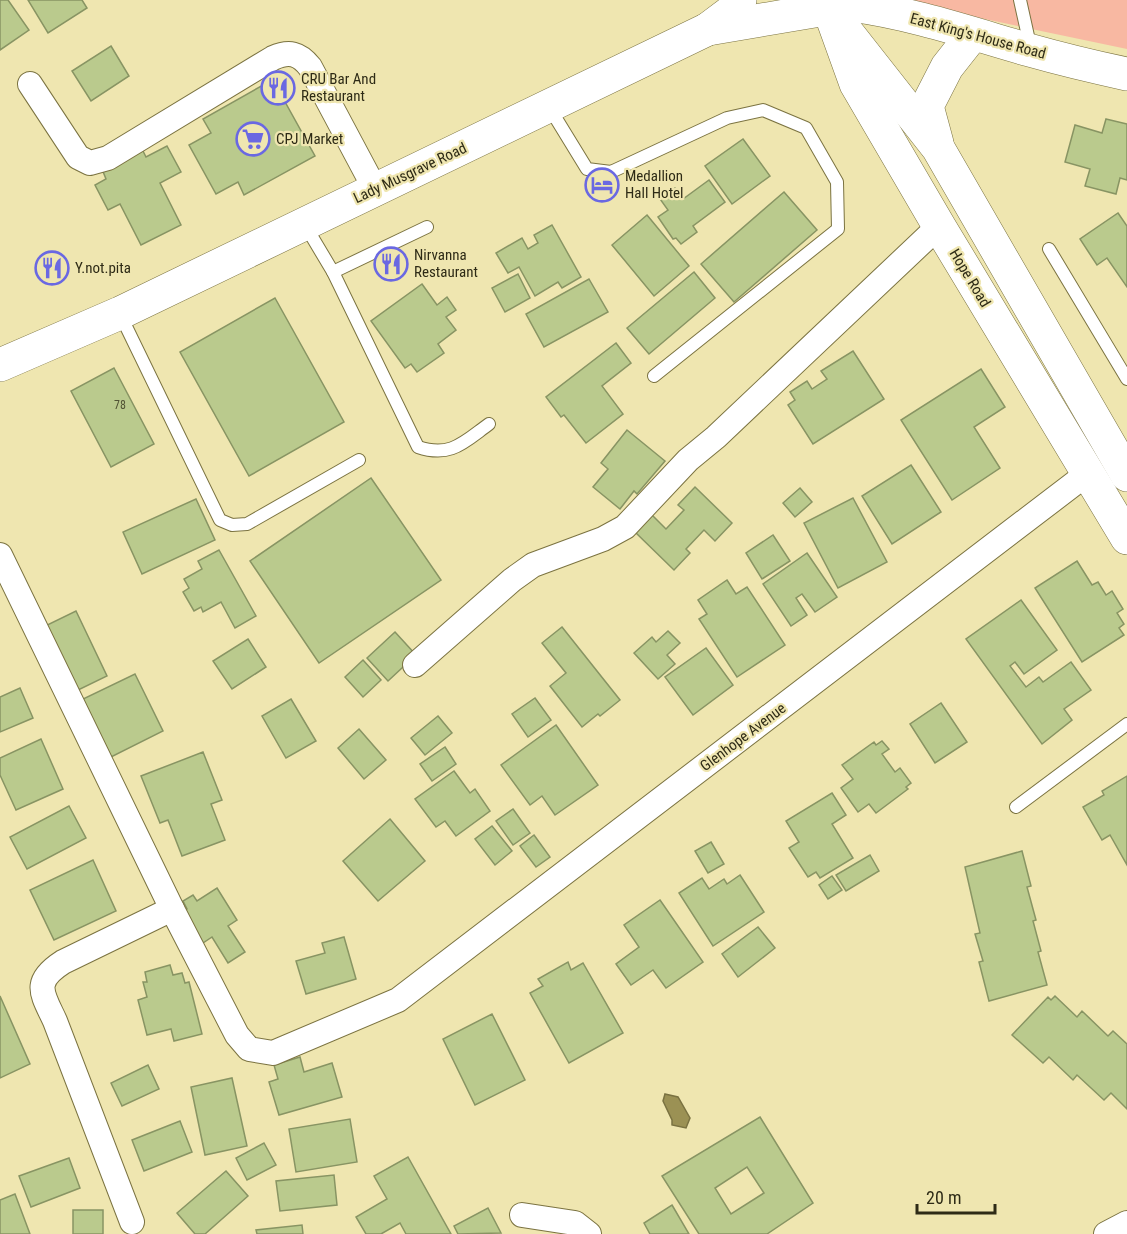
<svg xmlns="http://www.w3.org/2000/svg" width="1127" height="1234" font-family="'Roboto Condensed',sans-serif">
<rect width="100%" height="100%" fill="#efe6b0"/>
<!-- green -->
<path fill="#f8b8a2" d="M894 0H1127V49Z"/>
<!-- water -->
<path fill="#9b9154" stroke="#7a7241" stroke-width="1.5" d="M665 1094 678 1097 690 1118 686 1128 672 1125V1120L663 1101Z"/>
<!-- building -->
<g fill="#baca8d" stroke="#889463" stroke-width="1.5" fill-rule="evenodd">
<path d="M0 0H8L29 30 0 50Z"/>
<path d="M28 0H82L87 8 48 33Z"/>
<path d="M111 46 129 76 91 101 72 71Z"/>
<path d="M281 75 292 95 284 100 315 156 244 195 238 182 216 194 189 145 211 133 203 119Z"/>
<path d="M1106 119 1127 124V180L1120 178 1116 194 1085 186 1090 169 1065 162 1075 125 1102 133Z"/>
<path d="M743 139 770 176 732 204 705 166Z"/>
<path d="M167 146 181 172 160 183 181 225 141 245 120 204 108 210 95 185 106 179 102 169 142 149 146 157Z"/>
<path d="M709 180 725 202 693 226 697 232 681 244 676 238 673 239 658 217 668 210 660 199 675 188 683 199Z"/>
<path d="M784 192 817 230 734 302 701 264Z"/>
<path d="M1118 213 1127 226V287L1107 258 1097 265 1080 239Z"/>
<path d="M647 215 689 266 654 296 612 245Z"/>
<path d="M552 225 581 277 562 288 558 282 535 296 519 267 508 273 496 253 522 238 528 249 538 243 534 235Z"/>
<path d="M694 272 715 298 649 354 627 328Z"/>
<path d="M518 274 530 298 505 312 492 288Z"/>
<path d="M589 279 608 312 544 347 526 314Z"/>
<path d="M422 284 437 305 447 297 456 310 446 317 456 330 438 344 444 353 417 372 411 364 405 368 371 321Z"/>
<path d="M275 298 344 422 249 476 180 352Z"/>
<path d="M616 343 631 363 602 386 623 414 586 443 564 415 561 417 546 397Z"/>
<path d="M853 351 884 399 813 444 788 405 795 400 790 392 807 381 812 389 827 379 821 371Z"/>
<path d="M114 368 154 444 111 467 71 391Z"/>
<path d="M981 369 1005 407 974 427 1000 468 952 500 901 420Z"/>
<path d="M627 430 665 461 637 494 634 491 620 509 593 487 608 469 601 463Z"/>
<path d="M911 465 941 512 892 544 862 496Z"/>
<path d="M371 478 441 580 319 663 250 561Z"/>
<path d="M695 487 732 523 715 541 704 530 686 549 690 553 674 570 635 532 652 515 666 529 684 510 678 505Z"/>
<path d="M800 488 812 502 795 517 783 503Z"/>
<path d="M853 498 887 562 838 588 804 523Z"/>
<path d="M196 499 215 540 142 574 123 532Z"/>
<path d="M773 535 790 561 762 579 746 553Z"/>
<path d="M219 550 256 616 235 628 221 602 203 612 201 607 194 611 183 592 189 588 184 579 202 569 198 561Z"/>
<path d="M807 553 837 597 815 612 802 594 796 598 807 615 791 626 763 584Z"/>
<path d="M1077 561 1092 585 1098 582 1106 595 1112 591 1123 609 1117 613 1124 624 1119 628 1124 635 1082 662 1035 588Z"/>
<path d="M727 580 736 594 747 587 785 645 737 677 699 619 707 614 698 600Z"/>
<path d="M1021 600 1057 650 1024 674 1015 662 1010 666 1026 687 1039 677 1043 682 1071 662 1091 690 1064 709 1072 720 1042 744 966 639Z"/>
<path d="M76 611 107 676 72 693 41 628Z"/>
<path d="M562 627 620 700 600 716 598 714 582 727 550 686 566 673 542 643Z"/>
<path d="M668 631 680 643 667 655 675 664 658 679 634 653 652 637 656 642Z"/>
<path d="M395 632 416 655 388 681 367 658Z"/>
<path d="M248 639 266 667 232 689 213 661Z"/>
<path d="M706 648 733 685 693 715 665 677Z"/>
<path d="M363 660 381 680 363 697 345 677Z"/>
<path d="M135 674 163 731 111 757 83 699Z"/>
<path d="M20 688 33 718 0 732V697Z"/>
<path d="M535 698 551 720 528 737 512 714Z"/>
<path d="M291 699 316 741 286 758 262 716Z"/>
<path d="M941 703 967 742 935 763 910 724Z"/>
<path d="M438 716 452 733 425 755 411 738Z"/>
<path d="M556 725 598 785 555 815 542 796 530 805 501 765Z"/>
<path d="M359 729 386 760 364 779 338 748Z"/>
<path d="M41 739 63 789 16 810 0 775V758Z"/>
<path d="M882 741 889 749 882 754 895 772 900 768 911 783 906 787 908 789 876 813 869 804 858 812 841 788 853 779 842 765 874 742 876 745Z"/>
<path d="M445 747 456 764 432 781 420 764Z"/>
<path d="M203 752 222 800 211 804 225 840 182 856 168 820 160 823 141 776Z"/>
<path d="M454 771 470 793 475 789 490 811 456 836 445 821 436 827 415 799Z"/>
<path d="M1127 776V865L1110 835 1102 840 1083 807 1104 795 1102 791Z"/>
<path d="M832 793 846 815 832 824 853 858 820 878 816 872 808 877 789 848 799 842 786 821Z"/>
<path d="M69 806 86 838 27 869 10 837Z"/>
<path d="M513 809 530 833 513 845 496 821Z"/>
<path d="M390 819 425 861 378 901 343 861Z"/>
<path d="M492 826 512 851 495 865 475 839Z"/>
<path d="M534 835 550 857 536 867 520 846Z"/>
<path d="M711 842 724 864 708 873 695 851Z"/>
<path d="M1022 851 1031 886 1027 887 1036 920 1033 921 1041 951 1038 952 1047 985 989 1001 979 962 983 961 975 934 980 933 965 867Z"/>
<path d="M870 855 879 871 846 891 836 875Z"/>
<path d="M93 860 116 911 54 940 30 890Z"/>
<path d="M740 875 764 912 713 946 679 893 702 878 709 889 724 879 727 884Z"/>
<path d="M832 876 842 890 828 899 819 885Z"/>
<path d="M217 888 237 920 228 926 245 952 228 963 212 937 203 943 183 911 187 909 183 901 193 895 197 901Z"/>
<path d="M660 900 703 962 666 988 653 970 631 985 616 964 639 947 624 925Z"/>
<path d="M758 927 775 948 738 977 722 954Z"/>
<path d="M344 937 356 979 306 994 296 961 325 953 322 943Z"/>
<path d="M568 962 571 970 583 963 623 1033 569 1063 530 993 543 986 538 979Z"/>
<path d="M170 965 173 975 182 973 185 983 189 982 202 1034 174 1041 171 1029 147 1035 138 1000 147 997 143 982H147L145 972Z"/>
<path d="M0 996 30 1064 0 1078Z"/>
<path d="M1055 996 1077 1017 1082 1011 1108 1036 1113 1031 1127 1044V1109L1111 1093 1104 1100 1077 1075 1073 1080 1049 1057 1043 1063 1012 1035 1048 997 1051 1000Z"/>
<path d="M492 1014 525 1080 475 1105 443 1039Z"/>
<path d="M300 1057 304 1072 332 1063 342 1097 279 1115 269 1082 278 1079 274 1065Z"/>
<path d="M148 1065 159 1089 122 1106 111 1083Z"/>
<path d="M232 1078 247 1146 205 1155 191 1087Z"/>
<path d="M760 1117 813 1203 767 1234H699L662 1176ZM747 1167 764 1193 731 1214 715 1188Z"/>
<path d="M350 1119 357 1162 296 1172 289 1129Z"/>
<path d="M180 1121 192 1152 144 1171 132 1140Z"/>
<path d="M264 1143 276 1165 247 1180 236 1158Z"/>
<path d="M408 1157 451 1234H406L400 1223 381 1234H366L356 1217 387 1199 374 1176Z"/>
<path d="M69 1158 80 1188 31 1207 19 1176Z"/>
<path d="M226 1171 248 1196 205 1234H195L177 1213Z"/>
<path d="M334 1175 337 1205 280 1211 276 1181Z"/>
<path d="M15 1194 30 1234H0V1200Z"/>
<path d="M672 1205 689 1234H650L644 1223Z"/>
<path d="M488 1208 501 1233 458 1234 454 1226Z"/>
<rect x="73" y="1210" width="30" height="24"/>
<path d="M302 1225 303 1234H257L256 1230Z"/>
</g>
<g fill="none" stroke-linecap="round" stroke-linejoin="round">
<defs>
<g id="service">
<path d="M1020 0 1030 45"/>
<path d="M549 107 587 169 611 172 727 118 763 110 806 128 837 182 838 229 654 376"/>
<path d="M305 225 333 272 418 447C451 458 464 442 489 424"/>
<path d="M1049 249 1127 379"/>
<path d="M333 272 427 227"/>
<path d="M120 314 220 520 232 525 247 524 359 460"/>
<path d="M1016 807 1127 724"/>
</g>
<g id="minor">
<path d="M30 84 78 157 90 163 108 158 273 58C289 51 299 53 310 67L375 189"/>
<path d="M0 555 172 909 237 1035 249 1049 273 1053 398 1000 1088 473"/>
<path d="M415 665 512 580 533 565 603 539 625 527 688 460 716 437 939 226"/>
<path d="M522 1215 575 1223 589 1234"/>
<path d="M132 1222 55 1021C42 993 32 982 63 962L172 909"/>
<path d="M1106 1234 1127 1223"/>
</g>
<path id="secondary" d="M0 365 120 313 708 29 850 5C911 13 970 33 1029 50 1061 59 1094 67 1127 74"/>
<g id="primary">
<path d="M829 9 856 84 939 226 1127 538"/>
<path d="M708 29 732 11 740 0"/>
<path d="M846 31 938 148 1127 475"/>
<path d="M937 143 927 106 947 67 973 34"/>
</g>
</defs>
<!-- service casing -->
<use href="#service" stroke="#7b7341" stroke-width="14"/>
<!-- minor casing -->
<use href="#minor" stroke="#7b7341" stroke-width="26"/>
<!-- secondary casing -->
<use href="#secondary" stroke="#7b7341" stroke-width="34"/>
<!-- primary casing -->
<use href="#primary" stroke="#7b7341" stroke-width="34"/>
<!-- service -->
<use href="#service" stroke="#fff" stroke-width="12"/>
<!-- minor -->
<use href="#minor" stroke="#fff" stroke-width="24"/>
<!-- secondary -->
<use href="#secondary" stroke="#fff" stroke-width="33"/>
<!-- primary -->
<use href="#primary" stroke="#fff" stroke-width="33"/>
</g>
<!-- icons -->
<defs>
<symbol id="restaurant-ring" viewBox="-11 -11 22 22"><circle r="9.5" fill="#efe6b0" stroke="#6a68e2" stroke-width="1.5"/><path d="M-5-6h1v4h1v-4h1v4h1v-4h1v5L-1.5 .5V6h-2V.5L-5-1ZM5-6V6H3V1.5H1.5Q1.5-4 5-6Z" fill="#6a68e2"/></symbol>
<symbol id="supermarket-ring" viewBox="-11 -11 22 22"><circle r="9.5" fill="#efe6b0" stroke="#6a68e2" stroke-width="1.5"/><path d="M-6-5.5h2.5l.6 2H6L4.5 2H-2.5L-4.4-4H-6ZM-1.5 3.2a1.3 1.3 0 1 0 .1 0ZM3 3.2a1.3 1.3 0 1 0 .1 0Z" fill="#6a68e2"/></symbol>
<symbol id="hotel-ring" viewBox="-11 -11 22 22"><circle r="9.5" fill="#efe6b0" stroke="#6a68e2" stroke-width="1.5"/><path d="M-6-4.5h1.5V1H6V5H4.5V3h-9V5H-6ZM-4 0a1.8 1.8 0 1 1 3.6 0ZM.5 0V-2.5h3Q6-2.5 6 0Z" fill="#6a68e2"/></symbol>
</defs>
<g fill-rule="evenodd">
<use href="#restaurant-ring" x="259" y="69" width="38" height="38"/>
<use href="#supermarket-ring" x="234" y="120" width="38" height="38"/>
<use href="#hotel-ring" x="583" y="166" width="38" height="38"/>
<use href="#restaurant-ring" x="372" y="245" width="38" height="38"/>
<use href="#restaurant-ring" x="33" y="249" width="38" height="38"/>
</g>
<g text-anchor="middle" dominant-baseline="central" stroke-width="4.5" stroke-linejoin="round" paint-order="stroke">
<!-- number labels -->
<g font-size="12" fill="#515334">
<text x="120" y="405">78</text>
</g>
<!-- street labels -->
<g font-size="15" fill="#2e2b16" stroke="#efe6b0">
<text transform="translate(978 36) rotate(15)">East King's House Road</text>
<text transform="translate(410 173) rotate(-25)">Lady Musgrave Road</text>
<text transform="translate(970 278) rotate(59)">Hope Road</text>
<text transform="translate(743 737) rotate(-37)">Glenhope Avenue</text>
</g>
<!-- poi labels -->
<g font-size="15" fill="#2e2b16" stroke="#efe6b0" text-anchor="start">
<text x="301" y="79">CRU Bar And<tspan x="301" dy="17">Restaurant</tspan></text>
<text x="276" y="139">CPJ Market</text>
<text x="625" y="176">Medallion<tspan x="625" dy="17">Hall Hotel</tspan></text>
<text x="414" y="255">Nirvanna<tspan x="414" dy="17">Restaurant</tspan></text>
<text x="75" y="268">Y.not.pita</text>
</g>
</g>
<!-- scale -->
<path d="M917 1204v9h78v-9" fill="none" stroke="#2e2b16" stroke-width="3"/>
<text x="926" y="1204" font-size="18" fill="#2e2b16" stroke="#efe6b0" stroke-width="4.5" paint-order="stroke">20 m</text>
</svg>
